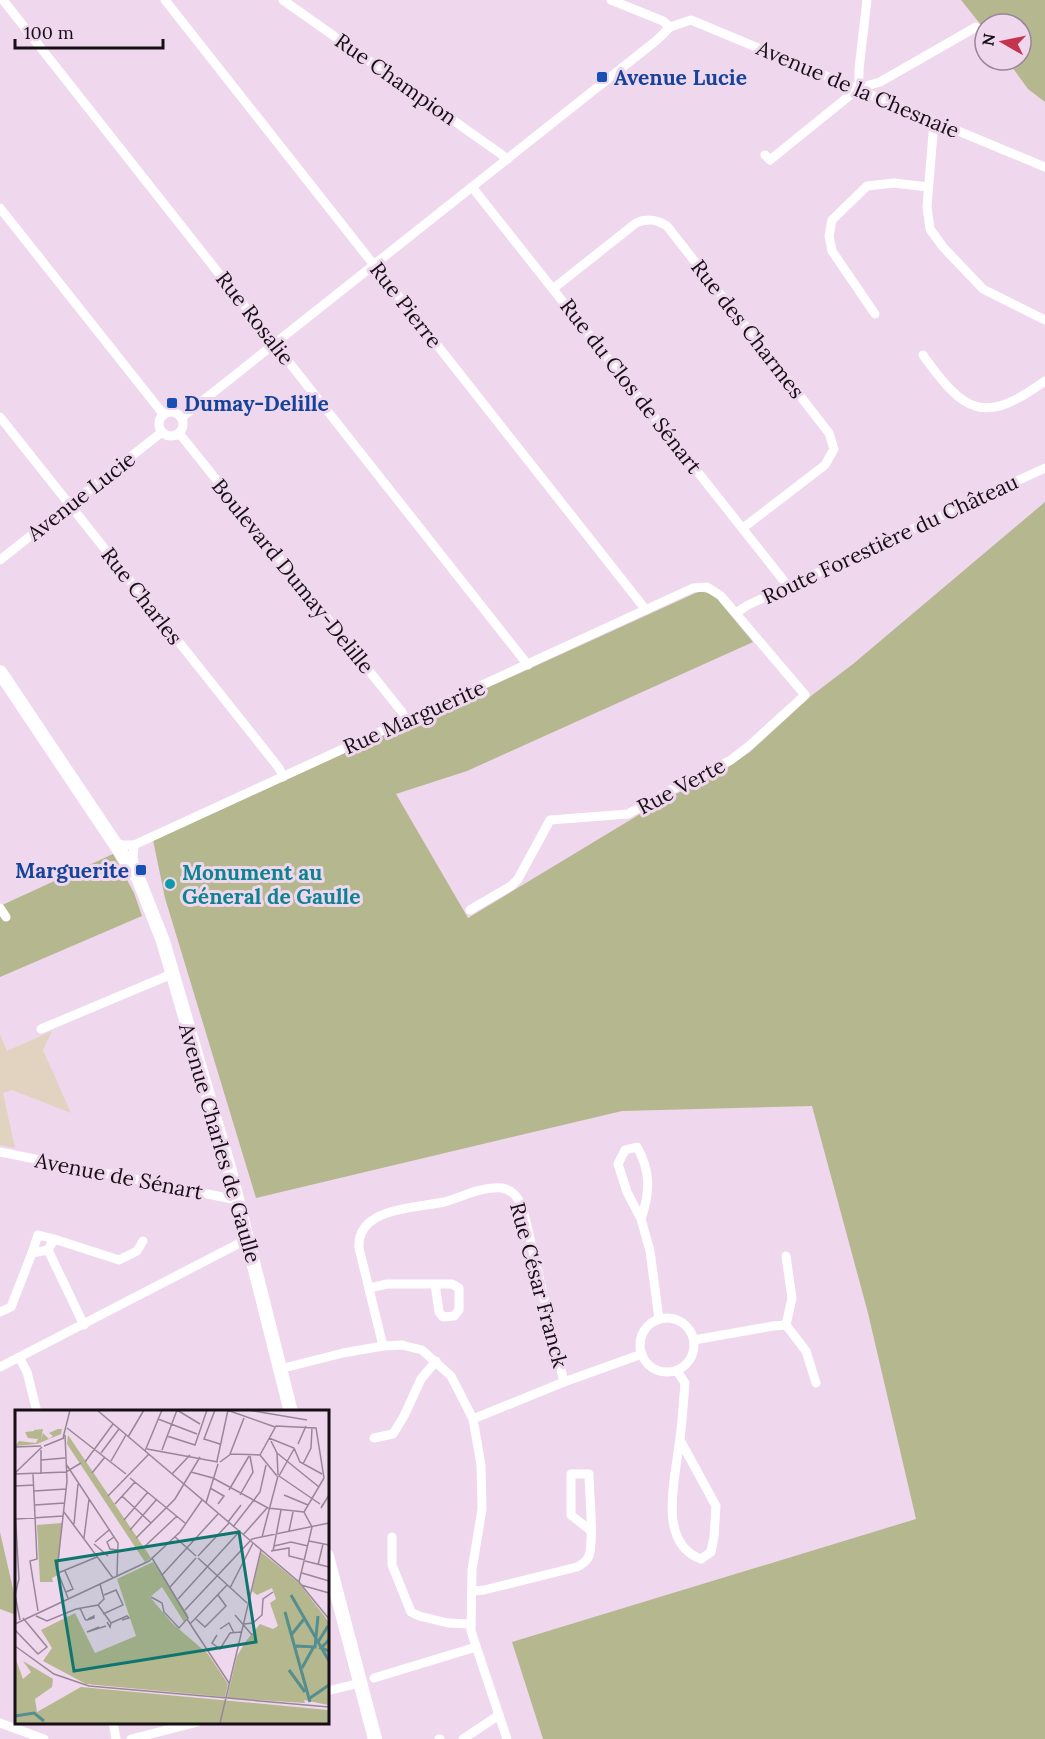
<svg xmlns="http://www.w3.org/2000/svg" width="1045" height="1739" font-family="Lora,serif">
<rect width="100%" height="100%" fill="#efd7ed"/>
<!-- industrial -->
<path fill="#e2d3c1" d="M52 1031 43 1050 71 1113 12 1090 3 1093 15 1148 0 1145V1034L7 1051Z"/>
<!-- green -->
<g fill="#b5b78e">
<path d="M961 0H1045V102L1028 89 1007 60H1021V24H985V30Z"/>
<path d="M1045 502V1739H543L512 1642 916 1519 868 1313 812 1106 622 1111 256 1198 165 898 153 840 700 591 714 595 753 642 467 771 396 794 468 918 660 802 724 770 750 752 811 696 853 664Z"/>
<path d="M113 854 134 893 142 916 0 977V906Z"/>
<path d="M0 1532 16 1602V1615L0 1609Z"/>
</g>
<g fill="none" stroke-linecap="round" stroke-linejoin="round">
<!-- minor -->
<g stroke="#fff" stroke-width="9">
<path d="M3 0 528 665"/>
<path d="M165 0 646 610"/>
<path d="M283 0 508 159"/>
<path d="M611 0 663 21 670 27"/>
<path d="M859 88V69L867 0"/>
<path d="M934 121 927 207 930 229 943 247 983 289 1045 320"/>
<path d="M765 155 770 160 859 88 880 82 976 27"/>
<path d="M472 187 788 586"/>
<path d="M0 208 164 415"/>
<path d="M554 288 636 223C647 218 656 219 667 226L829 433 834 449 825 465 743 528"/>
<path d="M875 314 832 251 829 236 832 220 867 186 894 183 928 187"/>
<path d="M923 355C965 414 984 425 1045 381"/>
<circle cx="171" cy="424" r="12"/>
<path d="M0 417 279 768 283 777"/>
<path d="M181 418 657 40 670 27 691 20 1045 167"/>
<path d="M179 433 402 712 405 720"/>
<path d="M0 560 162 432"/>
<path d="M736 613 748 605 1045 468"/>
<path d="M115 843 123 845H134L693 588 707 587 721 596 805 695 750 745 731 760 665 793 628 814 550 820 518 879 511 886 470 910"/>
<path d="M134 845 133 859 136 870"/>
<path d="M0 908 6 917"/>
<path d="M41 1029 172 974"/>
<path d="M0 1152 237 1200"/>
<path d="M641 1219C650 1193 651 1171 637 1147L625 1150 618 1164 627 1192 641 1219 650 1251 659 1319"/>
<path d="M38 1235 54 1239 48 1250 32 1253Z"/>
<path d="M54 1239 119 1260 137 1251 143 1241"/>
<path d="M48 1250 84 1325"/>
<path d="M786 1256 792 1298 786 1325 806 1351 816 1383"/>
<path d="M370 1288 387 1284H452L459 1288V1310L454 1316 443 1317 439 1312 435 1284"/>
<path d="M0 1312 11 1307 32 1253"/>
<circle cx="667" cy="1345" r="27"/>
<path d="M694 1340 773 1326 786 1325"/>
<path d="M383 1346 359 1248C356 1207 417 1208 444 1202 462 1197 483 1186 502 1188 513 1190 517 1197 522 1205L564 1382"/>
<path d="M19 1357 27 1372 37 1412"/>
<path d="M0 1367 238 1244 248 1241"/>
<path d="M280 1369 343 1353 383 1346 402 1345 422 1350 451 1376 473 1419 481 1465 482 1509 472 1570 471 1631 507 1739"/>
<path d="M677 1371 685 1383C683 1406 682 1429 678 1452 674 1485 659 1544 701 1559L711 1552 714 1537 716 1506 680 1440"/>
<path d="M473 1419 564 1382 642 1354"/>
<path d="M374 1438 393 1434 404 1416 421 1379 436 1361"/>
<path d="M392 1537V1565L411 1612 419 1616 448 1623 470 1624"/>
<path d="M472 1591 484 1590 577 1567C581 1565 585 1563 588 1558 595 1546 589 1491 589 1474H571V1515L590 1530"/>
<path d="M374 1678 476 1647"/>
<path d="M327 1691 360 1683"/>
<path d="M113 1722 116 1739"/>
<path d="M0 1723 44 1739"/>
<path d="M131 1739 198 1722"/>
<path d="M439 1739H440"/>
<path d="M463 1739 499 1715"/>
</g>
<!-- secondary -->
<g stroke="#fff" stroke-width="14">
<path d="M0 672 138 878 163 941 230 1171 291 1412"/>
<path d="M327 1556 375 1739"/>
</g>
</g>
<!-- markers -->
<g fill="#1a4fb4" stroke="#efd7ed" stroke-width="2">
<rect x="596" y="71" width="12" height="12" rx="3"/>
<rect x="166" y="397" width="12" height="12" rx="3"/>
<rect x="135" y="864" width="12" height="12" rx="3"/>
</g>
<circle fill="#0f9aa8" stroke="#efd7ed" stroke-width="2" cx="170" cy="884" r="6"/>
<g text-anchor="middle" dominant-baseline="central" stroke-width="6" stroke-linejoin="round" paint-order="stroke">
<!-- transit labels -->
<g font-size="21" font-weight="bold" fill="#164399" stroke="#efd7ed" text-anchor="start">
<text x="614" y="77">Avenue Lucie</text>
<text x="184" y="403">Dumay-Delille</text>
<text x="129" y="870" text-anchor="end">Marguerite</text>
</g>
<!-- street labels -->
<g font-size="21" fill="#170f16" stroke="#efd7ed">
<text transform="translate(396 79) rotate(35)">Rue Champion</text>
<text transform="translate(858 89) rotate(23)">Avenue de la Chesnaie</text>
<text transform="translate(406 305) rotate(52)">Rue Pierre</text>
<text transform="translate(255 318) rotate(52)">Rue Rosalie</text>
<text transform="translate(748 329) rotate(52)">Rue des Charmes</text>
<text transform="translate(631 386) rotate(52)">Rue du Clos de Sénart</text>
<text transform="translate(81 496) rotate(-38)">Avenue Lucie</text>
<text transform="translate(890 539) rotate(-25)">Route Forestière du Château</text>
<text transform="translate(293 576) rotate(51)">Boulevard Dumay-Delille</text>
<text transform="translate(142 596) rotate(52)">Rue Charles</text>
<text transform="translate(414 717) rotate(-24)">Rue Marguerite</text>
<text transform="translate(681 786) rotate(-28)">Rue Verte</text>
<text transform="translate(220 1143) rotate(74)">Avenue Charles de Gaulle</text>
<text transform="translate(119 1176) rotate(11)">Avenue de Sénart</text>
<text transform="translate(539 1285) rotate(75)">Rue César Franck</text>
</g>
<!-- culture labels -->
<g font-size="21" font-weight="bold" fill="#0d838f" stroke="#efd7ed" text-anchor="start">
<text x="182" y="872">Monument au<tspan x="182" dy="24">Géneral de Gaulle</tspan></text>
</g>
</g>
<!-- overview -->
<g transform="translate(15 1410)">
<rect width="314" height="314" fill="#efd7ed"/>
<path d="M20 10 19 20 28 19 26 30 28 23 34 29 38 26 34 23 43 19H47L46 24 22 34 0 36 4 31 21 33 23 29 13 28 10 22 19 21ZM53 25 136 148 130 152 52 34ZM47 113 43 165 37 168 38 172H25L22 115ZM246 142 284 173 313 211V295L289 290 290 293 212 288 222 246 231 231 245 214 258 219 263 216 255 193 261 189 257 178 242 185 237 181ZM138 152 173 205 169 212 147 177 135 187 157 213 193 244 213 274 210 287 71 274 28 251 37 238 26 220 60 203 80 243 121 226 102 169ZM0 247 8 269 16 262 8 251 38 269 37 277 20 289 22 302 66 277 313 300 314 313H0Z" fill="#b5b78e"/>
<path fill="none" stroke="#558e8e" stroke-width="3" d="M276 185 314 251M270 202 295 292M277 224 289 209M314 230 306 238 314 241M303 232 313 216M281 236 300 237 303 206M287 258 298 238M274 260 290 282M295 288 314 275M0 306 19 303 29 311"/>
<path fill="none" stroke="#998797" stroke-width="1.5" d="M82 0 284 172 314 209M162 0 185 14M200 0 189 29 205 34M212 0 260 17M233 0 292 10M143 9 182 24M52 18 111 64M50 25 52 71 42 160 53 188M152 26 180 35 192 0M113 27 129 0M48 28 55 0M254 28 279 38 285 52 307 64M256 31 262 43 263 65M283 34 291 16M29 36 49 28M0 37 26 36M132 39 203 52M26 40V64M147 40 162 0M130 41 147 0M86 43 104 19M262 43 304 77M215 44 229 8M245 45 261 16 301 18 309 68M245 45 262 66M26 50 50 48M96 51 111 25M202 51 213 0M70 52 98 14M205 52 216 44 245 45M51 54 103 133 102 166M288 54 296 38 297 18M176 62 198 68 253 98 289 102M0 63 27 37M77 63 90 47M0 64 51 62 66 53M18 64 22 149 15 151 23 201M157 64 175 45M264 66 305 94M264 66 279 39M115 68 170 113M0 76 19 75M195 78 209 86 203 94M214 80 234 46M19 81 51 79M225 85 238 62 235 46M269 85 293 95M93 86 134 44M107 86 136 113M191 93 203 54M100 94 120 72M308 94 306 98 314 85M20 95 49 93M0 100 4 169 0 185 5 210M49 102 98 168M1 109 48 106M109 110 133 82M213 112 226 95M59 114 63 74M218 117 245 82 251 55M297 117 289 102 309 68M115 120 142 89M274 121 278 102M228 125 252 98M99 127 92 132 95 139 103 140M160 127 181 146M247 127 263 66M69 128 74 89M121 128 160 89 185 47M294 131 314 135M80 132 94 120M79 134 93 146M259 136 276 132 293 136M128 138 162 106M256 141 274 138V146L290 150M258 141 266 100M183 146 214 113M183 148 232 193M290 151 314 157M303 155 308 134M50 161 58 179 51 182M43 163 82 147M287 163 314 171M147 165 203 104M284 172 297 117M286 175 314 183M155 177 181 148M215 178 238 133M136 187 147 193 149 202 164 218 173 208 137 148M163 189 224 122M83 195 96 213 95 217 92 212M65 198 70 209 71 210H72L79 208V206L73 209M170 200 237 129 314 113M88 204 108 195 101 180 89 185M220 205 237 225M21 206 32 211 61 199 83 195 89 189 85 174M172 209 214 273M181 209 190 217 211 196 203 185M96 213 112 206 114 208 107 210M0 214 134 151 165 122 187 90M175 214 212 175M229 214 238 213 247 205 248 189 258 182M84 217 72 222 91 216M205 219 214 213 219 223M0 220 23 244 32 237 8 208M202 225 197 233 205 239 215 223 226 222M0 236 39 264 74 276 314 297M205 313 246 140"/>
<path fill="#0f766e" fill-opacity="0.15" stroke="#0f766e" stroke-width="3" d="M224 122 241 232 59 261 41 151Z"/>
<rect width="314" height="314" fill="none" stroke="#170f16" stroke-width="3"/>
</g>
<!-- north arrow -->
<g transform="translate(1003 42) rotate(279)"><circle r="28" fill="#efd7ed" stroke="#998797" stroke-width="1.5"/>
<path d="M0-4.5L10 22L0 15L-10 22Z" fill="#c43450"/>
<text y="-9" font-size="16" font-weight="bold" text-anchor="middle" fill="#170f16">N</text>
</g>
<!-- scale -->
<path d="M15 39v9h148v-9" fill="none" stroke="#170f16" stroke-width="3"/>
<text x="24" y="39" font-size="18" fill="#170f16" stroke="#efd7ed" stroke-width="4.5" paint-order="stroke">100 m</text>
</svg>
